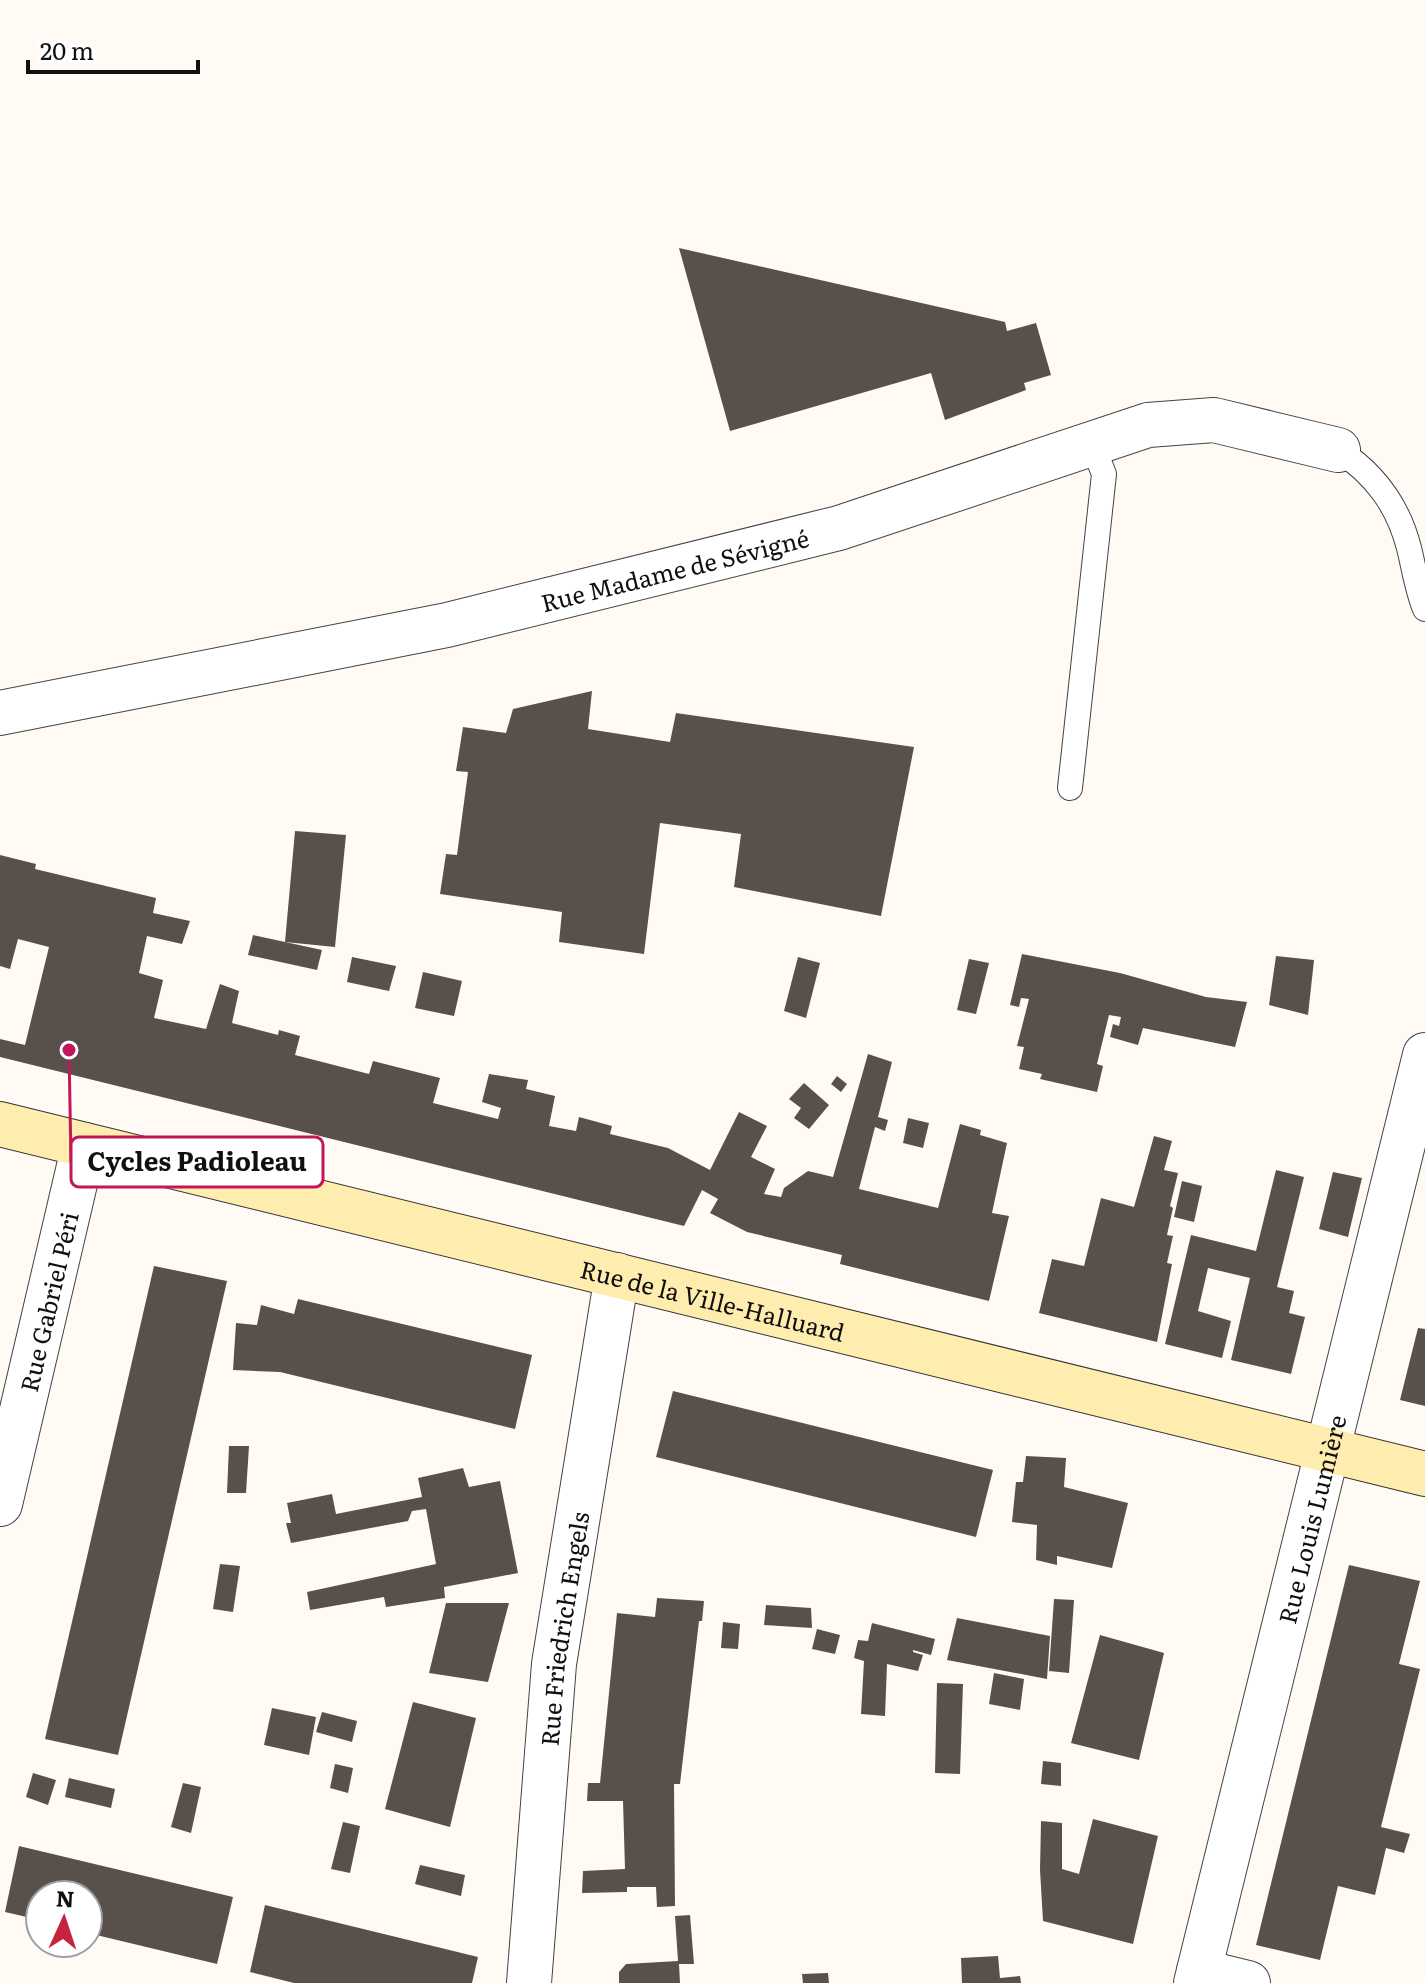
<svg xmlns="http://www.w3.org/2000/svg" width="1425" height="1983" font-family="Literata,serif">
<rect width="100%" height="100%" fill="#fffbf4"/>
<!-- building -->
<g fill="#59504c">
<path d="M679 248 1005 322 1007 331 1036 323 1051 375 1024 383 1026 390 945 420 931 373 730 431Z"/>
<path d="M592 691 588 729 670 742 676 713 914 747 881 916 734 887 741 834 660 823 644 954 559 942 562 912 440 894 446 854 457 855 468 772 456 771 463 727 506 733 513 709Z"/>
<path d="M295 831 346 835 335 947 285 942Z"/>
<path d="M0 855 36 864 35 869 156 898 153 913 190 921 182 944 147 936 139 973 163 980 154 1018 206 1029 220 984 239 991 232 1023 278 1035 279 1030 300 1036 295 1055 369 1074 373 1061 440 1078 433 1103 498 1119 501 1108 482 1102 489 1074 528 1080 526 1089 555 1096 549 1126 576 1131 579 1117 612 1126 610 1134 668 1148 710 1170 739 1112 767 1126 751 1157 775 1169 764 1194 781 1197 784 1188 808 1171 833 1177 868 1054 892 1062 878 1117 888 1120 885 1131 875 1127 859 1189 938 1208 960 1124 981 1130 980 1135 1007 1143 992 1213 1009 1216 989 1301 840 1264 842 1255 747 1232 710 1213 718 1199 702 1190 684 1226 0 1057V1039L25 1045 49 947 18 939 10 969 0 966Z"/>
<path d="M253 935 322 950 317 970 248 955Z"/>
<path d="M1022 954 1120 973 1206 997 1247 1002 1235 1047 1143 1028 1138 1045 1110 1037 1113 1024 1119 1026 1121 1017 1109 1015 1097 1064 1103 1066 1097 1092 1040 1079 1042 1074 1019 1069 1024 1047 1017 1046 1029 999 1021 998 1019 1007 1010 1005Z"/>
<path d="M1276 956 1314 960 1308 1015 1269 1005Z"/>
<path d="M352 957 396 966 389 991 347 982Z"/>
<path d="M798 957 820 963 806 1018 784 1011Z"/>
<path d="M969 959 989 963 976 1014 957 1010Z"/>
<path d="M423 972 462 981 454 1016 415 1008Z"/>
<path d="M837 1076 847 1084 841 1092 831 1084Z"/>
<path d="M804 1083 829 1105 809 1129 794 1118 801 1108 789 1099Z"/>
<path d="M908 1118 929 1123 923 1148 903 1143Z"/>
<path d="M1154 1136 1172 1141 1164 1170 1178 1173 1170 1206 1173 1208 1167 1235 1173 1236 1167 1263 1172 1264 1157 1342 1039 1313 1052 1259 1084 1266 1101 1198 1134 1207Z"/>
<path d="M1276 1170 1304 1177 1277 1287 1294 1291 1289 1313 1305 1317 1291 1374 1231 1360 1250 1278 1208 1268 1198 1311 1231 1321 1222 1358 1165 1344 1191 1235 1256 1251Z"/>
<path d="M1333 1172 1362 1178 1348 1237 1319 1229Z"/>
<path d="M1182 1181 1202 1186 1194 1222 1174 1217Z"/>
<path d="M154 1266 227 1281 118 1755 45 1739Z"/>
<path d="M298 1299 532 1355 515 1429 280 1372 233 1370 236 1323 257 1325 261 1305 294 1314Z"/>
<path d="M1418 1328 1425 1329V1406L1400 1400Z"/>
<path d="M673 1391 993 1470 976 1537 656 1457Z"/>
<path d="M229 1446H249L246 1493H227Z"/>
<path d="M1026 1456 1066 1458 1064 1487 1128 1503 1112 1568 1057 1556V1565L1036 1560 1037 1525 1012 1522 1016 1482H1023Z"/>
<path d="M463 1468 469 1487 500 1481 518 1573 444 1587 445 1598 386 1607 384 1597 310 1610 307 1592 436 1564 426 1509 412 1511 408 1521 291 1543 286 1523H291L287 1503 332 1494 336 1514 422 1497 418 1478Z"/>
<path d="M220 1564 240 1566 233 1612 213 1609Z"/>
<path d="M1349 1565 1420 1581 1399 1664 1420 1669 1381 1827 1410 1834 1404 1853 1386 1848 1375 1895 1338 1886 1320 1960 1256 1945Z"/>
<path d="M657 1598 704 1601 702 1621H699L680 1784H674L675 1906 657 1907 656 1887H627V1892L582 1893 583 1871 625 1869 623 1801H587L588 1783H600L617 1613 655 1617Z"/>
<path d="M1054 1599 1074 1600 1069 1673 1049 1671Z"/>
<path d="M446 1603H509L488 1682 429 1673Z"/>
<path d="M766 1605 811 1608 812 1628 764 1625Z"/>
<path d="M957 1618 1050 1636 1047 1679 947 1660Z"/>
<path d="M723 1622 740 1624 738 1649 721 1648Z"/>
<path d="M872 1623 935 1639 931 1655 913 1650V1652L923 1655 918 1671 887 1664 885 1716 861 1714 864 1661 854 1658 858 1640 868 1641Z"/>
<path d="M817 1629 840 1635 835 1654 812 1649Z"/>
<path d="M1100 1635 1164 1653 1139 1760 1071 1743Z"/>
<path d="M994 1673 1024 1679 1020 1710 989 1704Z"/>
<path d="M937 1683 963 1684 960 1774 935 1773Z"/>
<path d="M413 1702 476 1718 450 1827 385 1809Z"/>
<path d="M272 1708 316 1717 309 1755 264 1745Z"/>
<path d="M322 1712 357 1721 352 1742 316 1732Z"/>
<path d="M1043 1761 1061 1763V1786L1041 1784Z"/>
<path d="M335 1764 353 1768 348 1793 330 1788Z"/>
<path d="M33 1773 56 1780 48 1805 26 1797Z"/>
<path d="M69 1778 115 1789 111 1808 65 1797Z"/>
<path d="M183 1783 201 1787 191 1833 171 1827Z"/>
<path d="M1093 1819 1158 1836 1133 1944 1043 1921 1040 1870 1041 1821 1062 1823V1869L1079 1874Z"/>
<path d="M343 1822 360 1826 350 1873 331 1869Z"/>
<path d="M19 1846 233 1897 217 1964 88 1933V1895H40V1920L5 1912Z"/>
<path d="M420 1865 465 1875 461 1896 415 1884Z"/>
<path d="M265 1905 478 1957 472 1983H294L250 1972Z"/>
<path d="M690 1915 694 1964H679L680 1983H619V1972L626 1964 678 1961 675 1916Z"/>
<path d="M998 1956 1000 1978 1020 1976 1021 1983H962L961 1958Z"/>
<path d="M828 1973 829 1983H803L802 1974Z"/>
</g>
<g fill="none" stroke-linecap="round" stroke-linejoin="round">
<defs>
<g id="service">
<path d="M1338 450C1375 474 1398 505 1409 548 1414 568 1417 590 1425 609"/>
<path d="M1070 788 1104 474 1092 444"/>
</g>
<g id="minor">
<path id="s1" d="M0 713 447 625 839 528 1148 425 1214 420 1338 450"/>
<path id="s2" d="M0 1504 84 1145"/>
<path d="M1199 1971 1248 1983"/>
<path id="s3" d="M529 1983 554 1664 617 1275"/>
<path id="s4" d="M1196 1983 1425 1055"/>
</g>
<g id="secondary">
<path id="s5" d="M0 1124 1425 1474"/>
</g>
</defs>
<!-- service casing -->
<use href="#service" stroke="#434343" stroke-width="26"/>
<!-- minor casing -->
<use href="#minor" stroke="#434343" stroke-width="46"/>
<!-- secondary casing -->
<use href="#secondary" stroke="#323232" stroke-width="46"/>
<!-- service -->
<use href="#service" stroke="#fff" stroke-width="24"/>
<!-- minor -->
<use href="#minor" stroke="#fff" stroke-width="44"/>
<!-- secondary -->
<use href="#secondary" stroke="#ffedaf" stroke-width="44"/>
</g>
<g text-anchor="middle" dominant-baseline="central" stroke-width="8" stroke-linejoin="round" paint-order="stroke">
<!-- street labels -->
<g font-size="24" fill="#101010" stroke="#fff">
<text stroke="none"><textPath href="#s1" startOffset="690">Rue Madame de Sévigné</textPath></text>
<text stroke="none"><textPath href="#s5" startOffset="734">Rue de la Ville-Halluard</textPath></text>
<text stroke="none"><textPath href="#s2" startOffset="208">Rue Gabriel Péri</textPath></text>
<text stroke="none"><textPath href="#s4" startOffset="478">Rue Louis Lumière</textPath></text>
<text stroke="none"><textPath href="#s3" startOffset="356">Rue Friedrich Engels</textPath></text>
</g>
</g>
<!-- callouts -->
<path fill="none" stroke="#c2185b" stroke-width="3" d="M69 1050L71 1162"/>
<circle fill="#c2185b" stroke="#fff" stroke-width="3" cx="69" cy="1050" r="8"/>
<rect fill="#fff" stroke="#c2185b" stroke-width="3" x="71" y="1137" width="252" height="50" rx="8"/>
<g font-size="26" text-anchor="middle" font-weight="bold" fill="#101010">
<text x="197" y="1171">Cycles Padioleau</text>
</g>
<!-- north arrow -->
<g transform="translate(64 1919) rotate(3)"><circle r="38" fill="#ffffff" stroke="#9f9f9f" stroke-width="2"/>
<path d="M0-6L14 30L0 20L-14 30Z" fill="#c5233e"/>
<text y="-12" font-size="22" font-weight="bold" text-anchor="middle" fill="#101010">N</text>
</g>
<!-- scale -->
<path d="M28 60v12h170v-12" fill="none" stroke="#101010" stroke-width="4"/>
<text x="40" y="60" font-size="24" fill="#101010" stroke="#ffffff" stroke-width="6" paint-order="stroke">20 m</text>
</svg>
